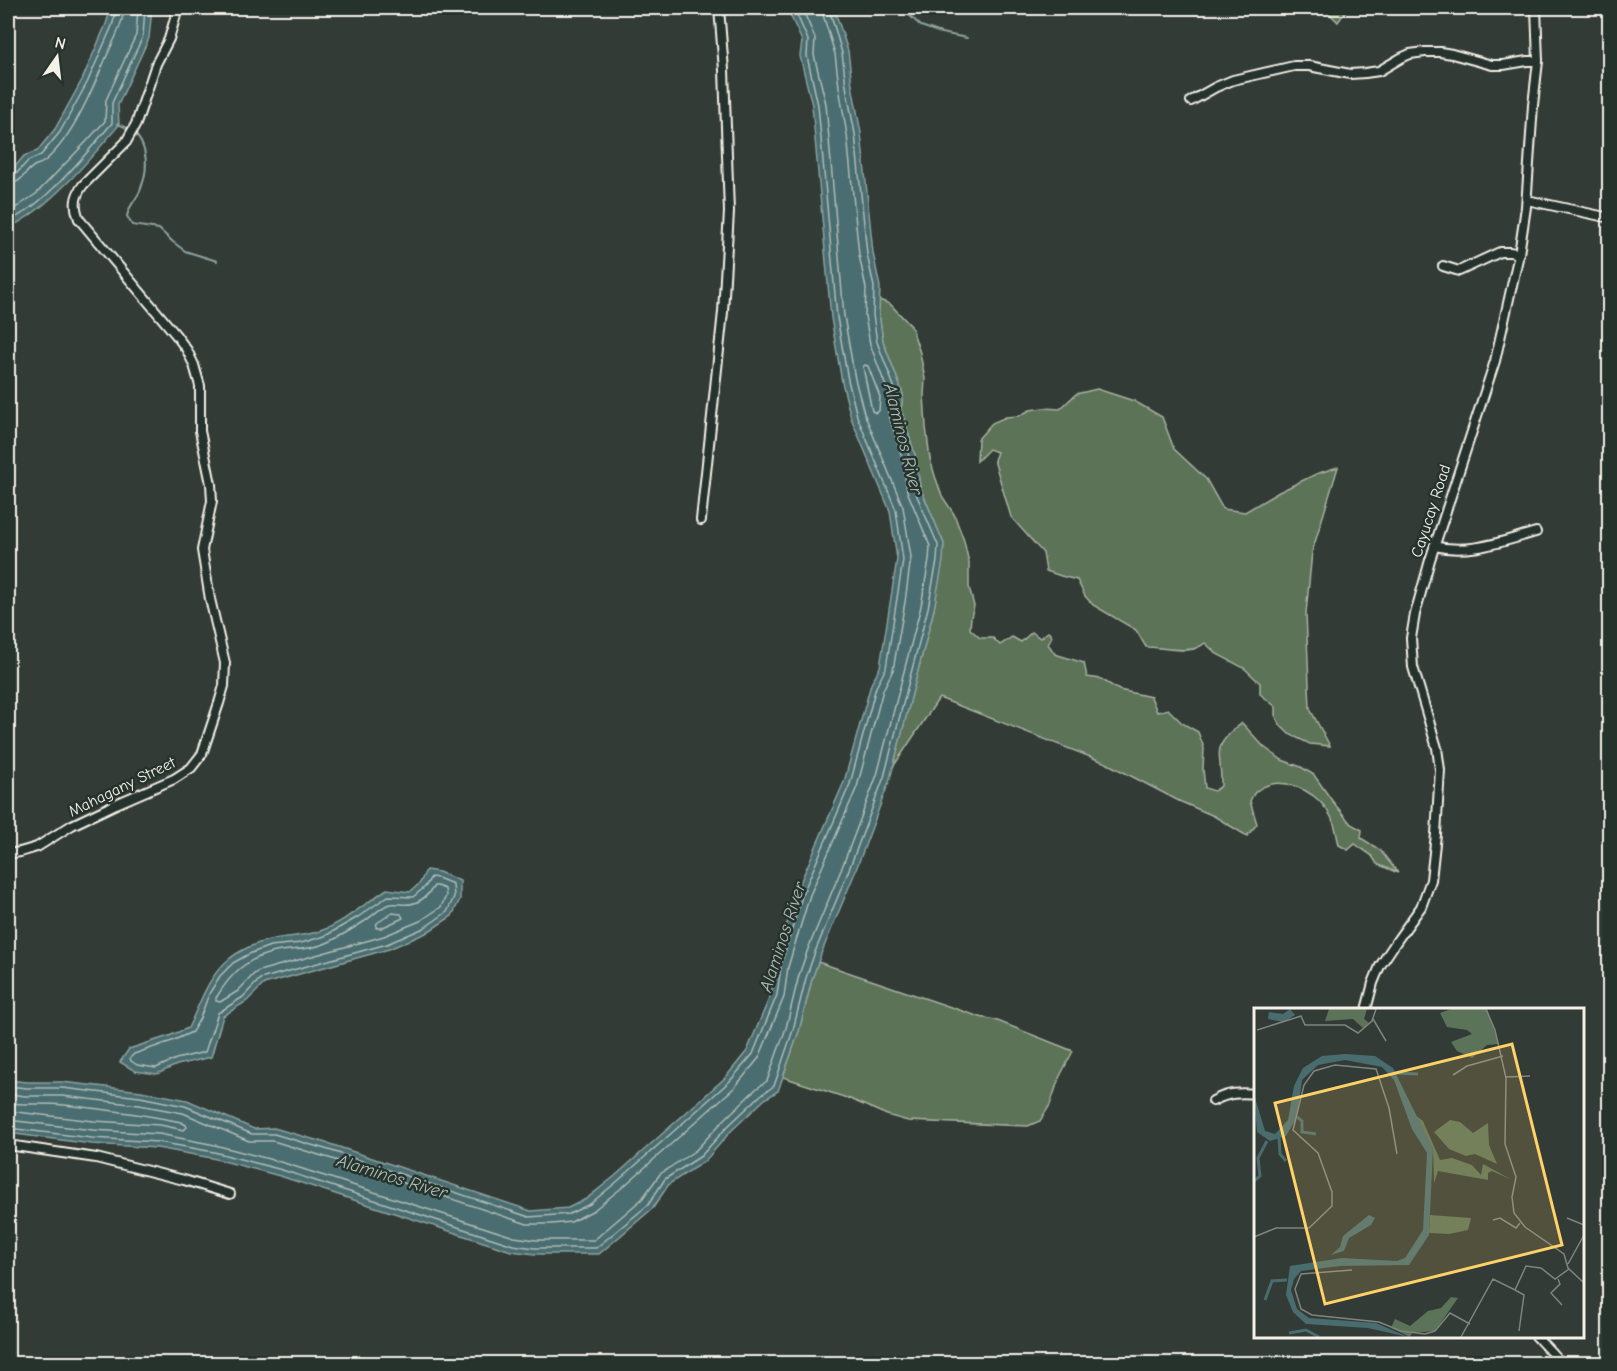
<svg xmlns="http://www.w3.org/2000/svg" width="1617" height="1371" font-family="'Comic Neue',sans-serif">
<rect width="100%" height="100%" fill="#333b37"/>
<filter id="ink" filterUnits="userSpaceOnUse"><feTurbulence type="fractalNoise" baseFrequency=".0167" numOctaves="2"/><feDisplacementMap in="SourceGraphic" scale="12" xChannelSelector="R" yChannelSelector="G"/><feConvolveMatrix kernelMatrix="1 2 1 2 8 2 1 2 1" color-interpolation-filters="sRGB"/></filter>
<g filter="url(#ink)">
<!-- green -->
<g fill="#5b7358" stroke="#a8b2a0" stroke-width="1.5">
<path d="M1324 8H1348L1338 22Z"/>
<path d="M879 300 890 304 911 326 920 353 925 379 924 395 926 427 930 459 935 476 942 496 954 514 964 541 969 563V587L974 606 971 617 970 629 980 638H993L1000 645 1012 637 1021 642 1032 632 1040 638 1048 632 1052 636 1048 644 1055 654 1084 663 1087 677 1101 679 1119 690 1151 697 1157 712 1168 709 1182 723 1198 732 1204 748 1203 769 1205 788 1214 791 1221 786C1222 750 1209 749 1242 723L1264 747 1282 760 1301 767 1314 775 1333 802 1351 824 1362 830 1361 838 1380 850 1398 873 1377 864 1372 856 1355 844 1348 850 1339 845C1336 832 1335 821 1327 810 1313 790 1281 774 1258 790 1254 792 1252 797 1250 801L1257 824 1247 836 1214 816 1179 801 1106 763 939 698 893 767 934 609 944 544 920 487 916 458 901 410 903 394 883 341 879 314Z"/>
<path d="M1097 389 1134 401 1162 417 1174 449 1206 479 1223 509 1245 512 1279 492 1316 474 1338 467 1312 552 1306 613 1310 709 1330 746 1310 744 1289 734 1281 726 1276 717V707L1260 694V683L1244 668 1217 654 1205 643C1202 645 1200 647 1196 648 1186 653 1159 647 1146 647L1136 630 1093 605 1085 596 1077 580 1061 576 1046 571 1043 553 1011 517 994 460 997 452 989 449 977 461 978 439 992 423 1006 417 1019 416 1030 410 1043 408 1060 409 1076 394Z"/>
<path d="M818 962 980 1017 995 1020 1073 1051 1059 1078 1050 1105 1040 1121 1028 1126 908 1121 887 1115 850 1099 783 1077 799 1031 812 979Z"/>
</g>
<!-- water -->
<g fill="#496d6f" stroke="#8da29f" stroke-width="1.5">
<path d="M111 8H152L149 38 118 105 119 125C91 158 47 211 8 228V171L14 168 24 156 37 151 55 129 82 80 106 24Z"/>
<path d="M787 8H834L848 51 852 85 861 133 873 253 880 287 879 314 883 341 903 394 901 410 916 458 920 487 944 544 943 561 934 609 890 779 854 875 821 954 812 979 799 1031 778 1091 765 1099 731 1131 705 1161 669 1184 653 1208 599 1254H535L511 1251 280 1176 212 1158 157 1148 92 1144 8 1133V1080L27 1082H62L141 1091 187 1100 254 1129 274 1128 333 1145 531 1211 568 1208 586 1199 615 1176 726 1077 747 1051 771 994 775 964 797 890 844 782 871 684 880 667 897 559 890 511 851 418 842 382 831 318 812 105 800 56 802 41Z"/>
<path d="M426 870 439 872 460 881V899L452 916 426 933 389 949 264 984 247 1001 223 1016 211 1057 177 1065 157 1074 135 1071 120 1062 129 1049 169 1036 188 1028C200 1004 207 978 228 960 238 951 256 943 269 940 287 936 302 937 320 931 342 924 367 902 387 889L410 892 420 883Z"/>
</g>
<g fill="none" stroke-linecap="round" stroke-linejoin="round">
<!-- shore -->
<g stroke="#b0bcb8" stroke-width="1.5">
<path d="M8 176 17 173 28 161 41 155 60 132 87 83 112 26 117 8"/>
<path d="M8 184C23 183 23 173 34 166 38 164 42 164 46 160 74 136 94 85 109 51 115 38 123 23 124 8"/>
<path d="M8 213 36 194 87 141 105 121 106 100 136 35 138 8"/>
<path d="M8 221C43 207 87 153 112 123V103L143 36 145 8"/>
<path d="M865 365 868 366 880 397 879 411 876 413 872 411 863 367Z"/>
<path d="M431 877 438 878 453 884 454 897 447 912 424 928 387 944 260 979 243 997 218 1013 205 1052 176 1059 156 1068 137 1065 131 1061 130 1058 134 1054 172 1041 192 1032 200 1018 209 994 220 976 233 963 249 954 270 946 301 943 325 936 358 917 388 896 413 897 425 887Z"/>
<path d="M434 886H437L445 889 446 896 441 907 420 921 384 936 259 971 254 974 238 991 220 1002 216 1001V998C230 975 244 960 271 953 291 948 311 951 329 942 341 936 354 928 365 921 372 916 379 909 387 905 392 903 396 904 401 904 416 906 426 899 434 886Z"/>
<path d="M392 913 401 914 403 918 381 928H376L377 923Z"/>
<path d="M8 1086 27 1088H62L140 1097 185 1106 252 1134H274L332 1151 529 1217 569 1214 590 1204 619 1180 730 1081 753 1054 777 995 781 965 803 893 850 784 876 687 886 668 903 560 896 510 857 416 848 380 837 317 818 105 807 56 808 40 794 8"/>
<path d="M8 1094 26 1096H62L139 1105 183 1113 249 1141H273L329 1158 527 1224H552L571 1222 594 1210 624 1186 735 1087 759 1058 784 997 788 967 810 895 857 787 883 690 893 670 905 602 911 557 903 507 864 413 855 379 844 316 826 104 814 55 815 38 802 8"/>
<path d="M8 1103C26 1105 45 1103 64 1105 103 1109 142 1114 181 1122L186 1125 187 1127 184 1130 160 1125 94 1121 8 1111"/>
<path d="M8 1120 93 1130 159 1134 215 1145 284 1163 514 1237 536 1240H594L642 1199 660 1174 696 1150 722 1122 756 1089 767 1081 786 1028 799 975 808 949 841 870 877 775 921 606 929 560 930 546 907 491 903 461 888 412 889 395 870 344 865 316 866 288 859 255 847 135 839 87 835 54 821 8"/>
<path d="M8 1128 92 1138 158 1142 214 1152 282 1170 513 1245 535 1248H596L648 1205 665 1179 701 1156 727 1127 761 1095 774 1086 793 1030 806 978 815 952 848 872 884 777 928 608 937 561 938 545 914 489 910 460 895 411 897 394 877 342 873 315 874 287 867 254 855 134 846 86 842 53 829 8"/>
</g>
<!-- stream -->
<g stroke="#8da29f" stroke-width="2">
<path d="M892 8 908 14 921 26 941 33 967 38"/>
<path d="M117 124C148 133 151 164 140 191 136 201 130 203 127 216L132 225 159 229 173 242 185 251 217 261"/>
</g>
<defs>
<g id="minor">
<path d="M1191 101 1216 87 1233 80 1294 66H1309L1350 74 1365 73 1379 71 1401 58 1410 54 1425 52H1440L1452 54 1492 65H1503L1527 61H1538"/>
<path d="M1527 200 1610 218"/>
<path d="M1443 266 1459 271 1500 252H1510L1519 254"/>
<path d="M701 520 723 312 729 212 724 70 719 8"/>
<path d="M1434 546C1469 555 1503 541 1536 532"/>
<path d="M8 854 20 852 37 847 72 825 116 804 174 779 191 768 202 754 219 703 224 686 225 663 210 599 202 550 212 501 211 484 200 431V386L194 365 187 350 176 335 79 219C74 206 74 197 83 185L126 142 136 124 156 64 169 39 178 8"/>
<path d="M1366 1010 1373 983 1380 966 1398 939 1421 907 1431 880 1436 834 1440 770 1437 748 1413 667 1411 638 1415 614 1430 560 1495 361 1519 254 1526 207 1533 105 1538 61 1536 8"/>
<path d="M1213 1101C1227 1093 1240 1092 1256 1094"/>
<path d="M8 1145 96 1158 184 1180 230 1194"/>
<path d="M1536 1336 1562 1364"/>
</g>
</defs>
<!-- minor casing -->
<use href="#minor" stroke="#f4f1e8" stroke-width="12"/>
<!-- minor -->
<use href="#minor" stroke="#26332d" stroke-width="8"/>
</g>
</g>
<g text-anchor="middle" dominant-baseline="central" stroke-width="5" stroke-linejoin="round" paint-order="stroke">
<!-- street labels -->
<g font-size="16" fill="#f4f1e8" stroke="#26332d">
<text transform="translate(1431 511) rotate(-72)">Cayucay Road</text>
<text transform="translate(122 787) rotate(-26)">Mahagany Street</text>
</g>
<!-- water labels -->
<g font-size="18" font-style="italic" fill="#b0bcb8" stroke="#26332d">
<text transform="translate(903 439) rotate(76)">Alaminos River</text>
<text transform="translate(783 937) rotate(-72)">Alaminos River</text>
<text transform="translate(392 1177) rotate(17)">Alaminos River</text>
</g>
</g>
<!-- overview -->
<g transform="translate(1254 1008)">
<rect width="330" height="330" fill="#333b37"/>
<path d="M75 1H113L110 11 115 15 109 20 99 11 71 13ZM197 1H233L245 36 233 37 218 50 203 43 197 34 218 26 213 22 193 19 186 5ZM161 107 169 113 186 152 198 150 218 157 227 167 229 156 258 172 238 163 234 165V172L184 163 180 175 179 141ZM196 112 206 114 219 125 234 115 235 137 243 156 221 146 212 148 195 141 180 124ZM176 207 217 210 214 222 195 226 175 225ZM197 289 204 290 181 323 158 325 156 329 137 320 141 311 156 318 174 303 187 300Z" fill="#5b7358"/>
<path d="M36 1 41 7 30 14 14 11 15 4 29 6ZM91 46 121 48 139 60 179 141 175 227 155 257 86 258 47 263 40 271 37 282 43 301 55 310 122 315 154 329 114 320 52 316 39 304 32 287 36 258 88 250 143 253 151 250 169 222 173 145 158 121 140 72 128 59 91 52 64 57 48 72 43 109 32 128 16 133 3 124 0 86 11 123 21 126 34 112 40 78 49 60 68 48ZM115 207 121 210 117 217 95 230 90 243 77 247 86 239 89 228Z" fill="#496d6f"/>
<path fill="none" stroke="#496d6f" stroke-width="3" d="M141 65 164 66M43 109 48 113V124L62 126M25 130 26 146 32 153M0 173 6 168 4 150 13 133M11 292 18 273 33 272M35 325 52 322 65 329"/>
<path fill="none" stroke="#80847e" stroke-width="1.5" d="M232 1 241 22 252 70 251 136 262 169 258 189 260 205 271 219 310 246 314 260 330 275M119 11 132 33M3 22 47 8 51 17H91L104 25 118 13 122 1M199 67 213 58 249 48M252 69 276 68M313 210 330 217M239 212 246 210 262 220 266 215M0 229 22 220H55L78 198V184L64 145 39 122 50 77 60 63 81 57 122 61 135 100 143 146M314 256 330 227M98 262 47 266 41 281 47 301 58 307 125 314 147 323 171 326 181 323 196 305 216 316M304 271 306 276 297 285 308 297M261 282 270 287 265 323M207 329 239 271 261 282 272 258 287 260 301 271 315 261"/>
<path fill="#ffd166" fill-opacity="0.15" stroke="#ffd166" stroke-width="3" d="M258 36 308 237 71 296 21 95Z"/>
<rect width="330" height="330" fill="none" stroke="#f4f1e8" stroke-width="3"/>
</g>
<!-- margin -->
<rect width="1617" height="1371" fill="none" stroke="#26332d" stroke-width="30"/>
<rect x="15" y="15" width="1587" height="1341" fill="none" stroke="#f4f1e8" stroke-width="2" filter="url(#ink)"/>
<!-- north arrow -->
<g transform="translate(57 57) rotate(14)" stroke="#26332d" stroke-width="4.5" paint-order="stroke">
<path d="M0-4.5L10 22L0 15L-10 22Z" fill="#f4f1e8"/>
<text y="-9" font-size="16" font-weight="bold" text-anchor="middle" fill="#f4f1e8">N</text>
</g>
</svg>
